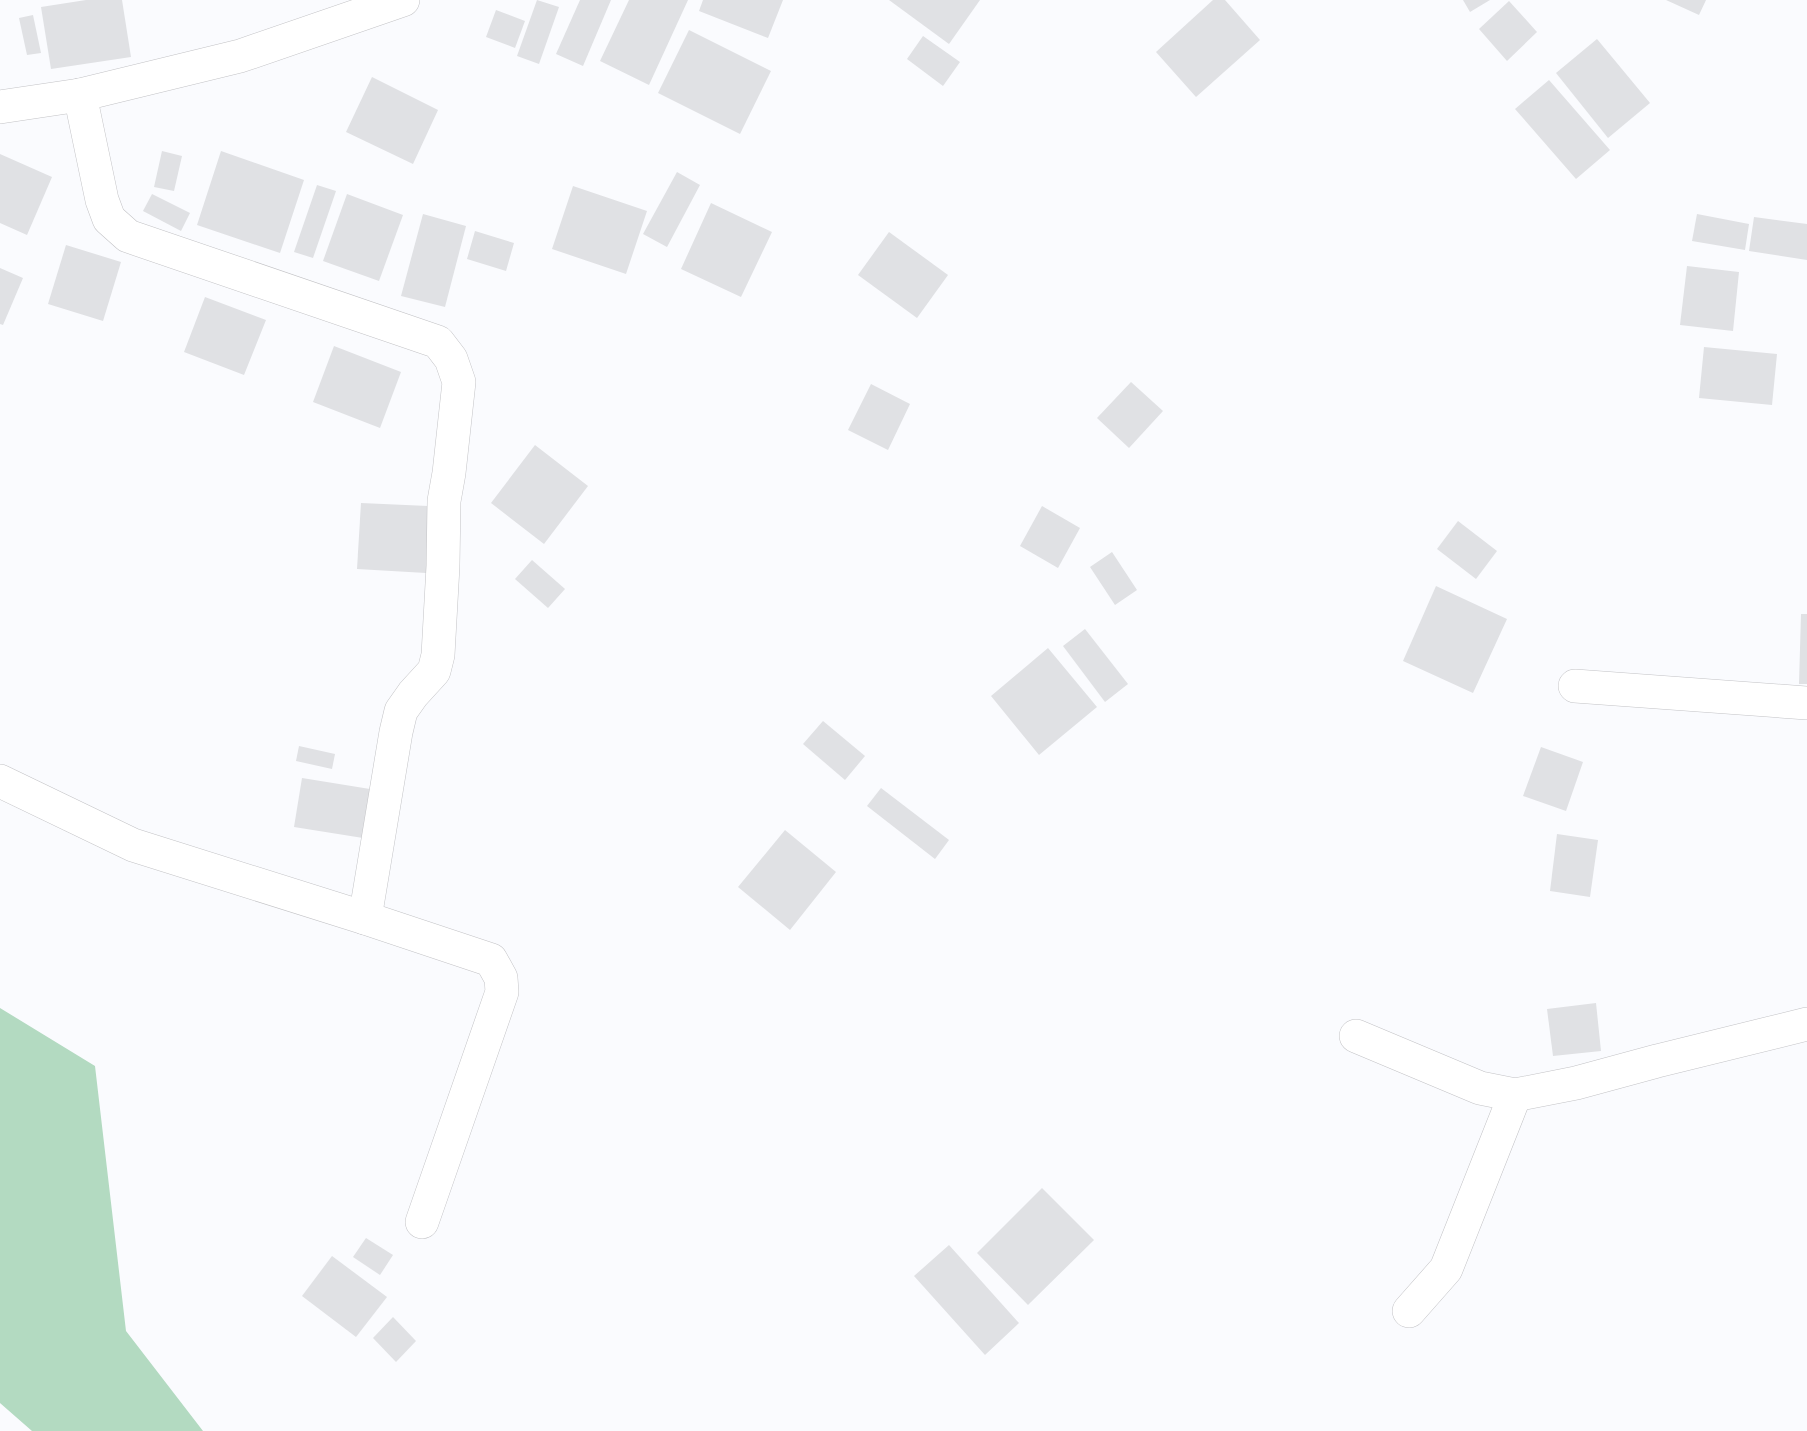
<svg xmlns="http://www.w3.org/2000/svg" width="1807" height="1431" font-family="Inter,sans-serif">
<rect width="100%" height="100%" fill="#fafbfe"/>
<!-- green -->
<path fill="#b3dac1" d="M0 1008 95 1066 126 1331 203 1431H32L0 1403Z"/>
<!-- building -->
<g fill="#e0e1e4">
<path d="M86 0H122L131 57 51 69 41 7Z"/>
<path d="M537 0 559 7 539 64 517 56Z"/>
<path d="M580 0H611L583 66 556 54Z"/>
<path d="M629 0H688L649 85 600 61Z"/>
<path d="M703 0H783L768 38 699 11Z"/>
<path d="M889 0H980L949 44Z"/>
<path d="M1213 0H1225L1260 40 1196 97 1156 52Z"/>
<path d="M1463 0H1490L1470 12Z"/>
<path d="M1666 0H1706L1699 15Z"/>
<path d="M1509 1 1537 32 1507 61 1479 29Z"/>
<path d="M496 10 525 21 515 48 486 37Z"/>
<path d="M33 15 41 53 27 55 19 18Z"/>
<path d="M689 30 771 71 740 134 658 93Z"/>
<path d="M923 36 960 62 943 86 907 59Z"/>
<path d="M1597 39 1650 103 1608 138 1556 73Z"/>
<path d="M372 77 438 110 413 164 346 132Z"/>
<path d="M1549 80 1610 150 1576 179 1515 109Z"/>
<path d="M162 151 182 156 174 191 154 187Z"/>
<path d="M221 151 304 180 280 253 197 225Z"/>
<path d="M0 154 52 177 27 235 0 223Z"/>
<path d="M677 172 700 185 667 247 643 234Z"/>
<path d="M317 185 336 191 313 258 294 252Z"/>
<path d="M573 186 647 211 626 274 552 249Z"/>
<path d="M152 194 190 213 181 231 143 211Z"/>
<path d="M347 194 403 215 379 281 323 261Z"/>
<path d="M711 203 772 232 741 297 681 269Z"/>
<path d="M423 214 466 226 445 307 401 296Z"/>
<path d="M1697 214 1749 224 1745 250 1692 241Z"/>
<path d="M1754 217 1807 224V260L1749 251Z"/>
<path d="M475 231 514 243 506 271 467 259Z"/>
<path d="M889 232 948 275 917 318 858 275Z"/>
<path d="M66 245 121 262 103 321 48 304Z"/>
<path d="M1687 266 1739 272 1733 331 1680 325Z"/>
<path d="M0 268 23 278 3 325 0 324Z"/>
<path d="M205 297 266 320 244 375 184 352Z"/>
<path d="M334 346 401 372 380 428 313 402Z"/>
<path d="M1704 347 1777 354 1772 405 1699 398Z"/>
<path d="M1131 382 1163 411 1129 448 1097 418Z"/>
<path d="M871 384 910 404 888 450 848 430Z"/>
<path d="M535 445 588 486 544 544 491 503Z"/>
<path d="M361 503 428 506 426 573 357 569Z"/>
<path d="M1042 506 1080 528 1058 568 1020 546Z"/>
<path d="M1458 521 1497 551 1476 579 1437 549Z"/>
<path d="M1112 552 1137 590 1115 605 1090 567Z"/>
<path d="M532 560 565 589 548 608 515 579Z"/>
<path d="M1436 586 1507 619 1473 693 1403 661Z"/>
<path d="M1801 614H1807V684H1799Z"/>
<path d="M1085 629 1128 684 1105 702 1063 646Z"/>
<path d="M1048 648 1097 707 1039 755 991 696Z"/>
<path d="M823 721 865 756 845 780 803 744Z"/>
<path d="M299 746 335 754 332 769 296 761Z"/>
<path d="M1541 747 1583 762 1566 811 1523 796Z"/>
<path d="M302 778 370 789 363 838 294 827Z"/>
<path d="M881 788 949 840 935 859 867 806Z"/>
<path d="M785 830 836 872 790 930 738 887Z"/>
<path d="M1557 834 1598 840 1590 897 1550 891Z"/>
<path d="M1596 1003 1601 1051 1553 1056 1547 1009Z"/>
<path d="M1042 1188 1094 1240 1028 1305 977 1253Z"/>
<path d="M366 1238 393 1255 380 1275 353 1257Z"/>
<path d="M949 1245 1019 1323 985 1355 914 1276Z"/>
<path d="M332 1256 387 1297 356 1337 302 1296Z"/>
<path d="M393 1317 416 1341 396 1362 373 1338Z"/>
</g>
<g fill="none" stroke-linecap="round" stroke-linejoin="round">
<defs>
<g id="minor">
<path d="M80 95 102 200 109 219 128 236 438 342 451 359 459 382 449 473 444 501 443 566 438 655 434 671 413 694 401 711 396 732 365 918"/>
<path d="M0 107 80 95 240 56 403 0"/>
<path d="M1575 686 1807 703"/>
<path d="M0 781 133 845 365 918 491 960 501 978 502 992 422 1222"/>
<path d="M1356 1036 1480 1088 1515 1095 1576 1083 1657 1061 1807 1024"/>
<path d="M1409 1311 1446 1269 1515 1095"/>
</g>
</defs>
<!-- minor casing -->
<use href="#minor" stroke="#c3c3c6" stroke-width="34"/>
<!-- minor -->
<use href="#minor" stroke="#fff" stroke-width="33"/>
</g>
</svg>
